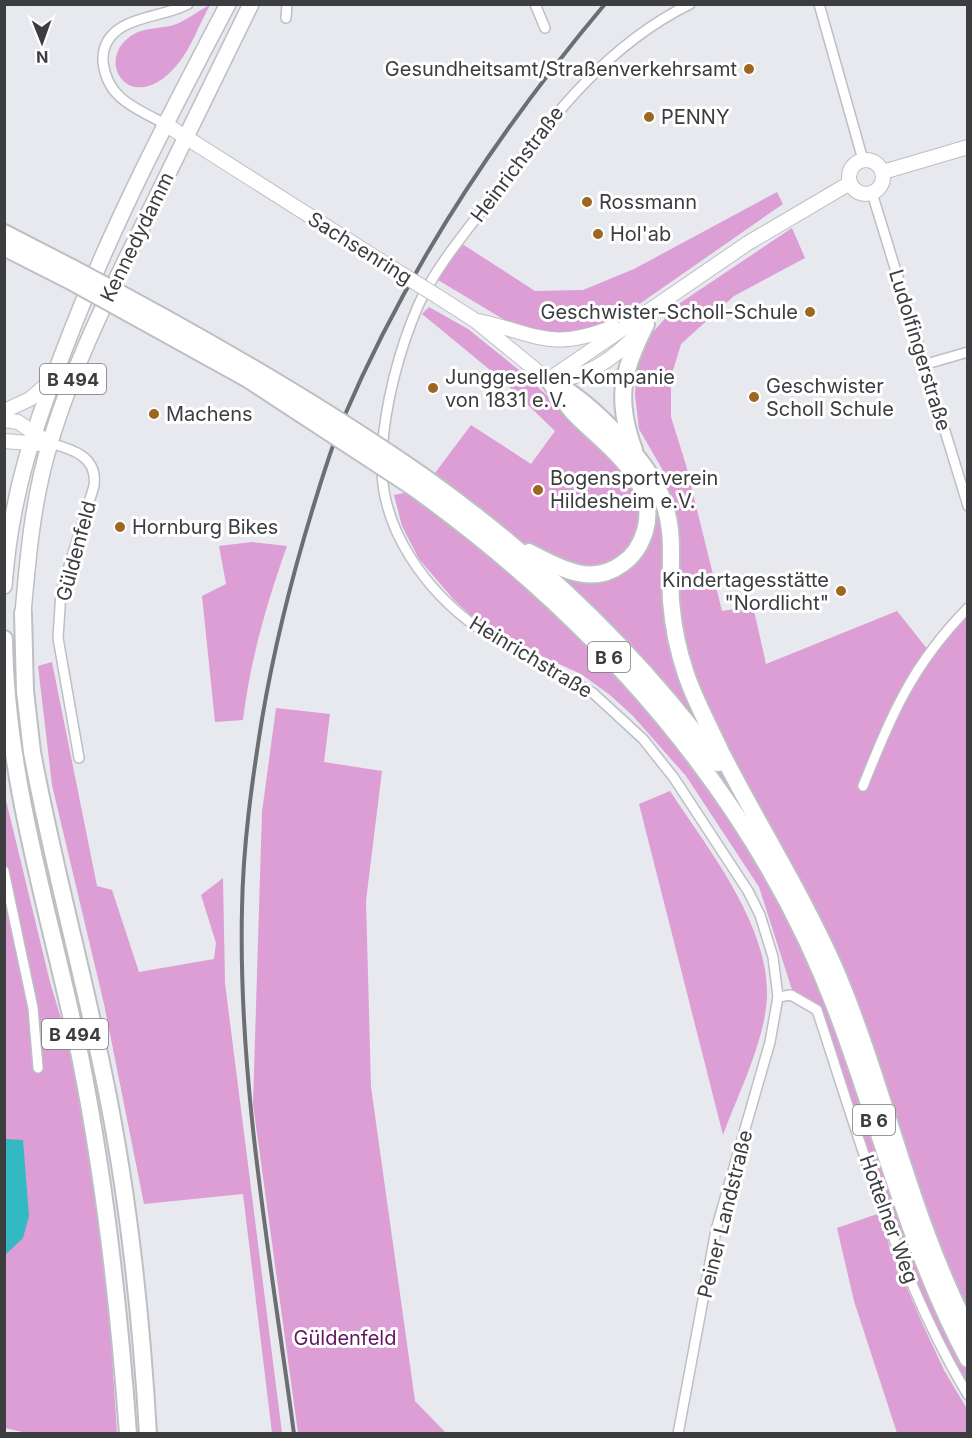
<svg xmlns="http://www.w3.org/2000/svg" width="972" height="1438" font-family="Inter,sans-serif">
<rect width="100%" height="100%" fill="#e7e9ee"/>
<!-- green -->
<g fill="#dc9ed5">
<path d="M210 5C199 24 191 49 177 65 131 120 91 59 134 34 146 27 161 29 174 25 188 20 197 11 210 5Z"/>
<path d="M777 192 783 204 635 307 608 324 589 330 561 334 531 330 503 319 433 277 456 240 535 291 583 290 634 269Z"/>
<path d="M792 228 805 258 734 296 681 344 671 377V417L686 465 722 611 753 606 766 664 897 611 932 655 967 612V1388L930 1314 900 1247 819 1008 793 993 759 887 686 776 633 716 610 695 581 674 504 639 478 622 454 600 419 559 402 526 394 495 423 489 471 425 531 464 555 431 501 379 422 314 429 307 468 329 519 370 605 448 654 480 665 474 639 429 635 395 637 364 653 332 677 305Z"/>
<path d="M252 542 287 546C267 602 250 661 243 720L215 722 202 596 226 584 219 546Z"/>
<path d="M52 662 97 886 112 890 139 972 214 959 216 943 201 895 223 878 225 983 282 1433H272L243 1194 144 1204 104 1004 52 785 38 666Z"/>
<path d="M276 708 330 714 324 762 382 771 366 901 371 1087 415 1401 446 1433H298L253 1104 262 812Z"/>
<path d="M670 791C708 849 768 923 767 995 766 1039 738 1094 723 1135L639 804Z"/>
<path d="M4 792 50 982 75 1065 96 1196 108 1294 117 1433 31 1434 5 1428Z"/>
<path d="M880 1213 890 1249 923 1325 944 1370 967 1409V1433H897L854 1301 837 1228Z"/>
</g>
<!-- water -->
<path fill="#32b9c1" d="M5 1139 23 1140 29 1216 23 1238 5 1255Z"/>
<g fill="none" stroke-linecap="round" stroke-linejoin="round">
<defs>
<g id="street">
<path d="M535 4 545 28"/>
<path d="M819 4 863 160"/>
<path d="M286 18 287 4"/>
<path d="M165 124C136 108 107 99 103 62 102 46 109 35 122 27 142 15 168 15 188 4"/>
<path d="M872 193 968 506"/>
<path d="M923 365 968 352"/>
<path d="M49 443C73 449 98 457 94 486L61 592 58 638 79 758"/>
<path d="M382 452C385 404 399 350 418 306 435 268 465 233 490 200 547 124 601 48 690 4"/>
<path d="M382 465C381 530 427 592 478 628L593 693 643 739 674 778 748 891 760 915 773 957 778 997 770 1042 716 1230 678 1434"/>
<path d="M863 786C892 714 912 665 968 608"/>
<path d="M4 871 33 1008 38 1068"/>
<path d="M778 997 791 995 817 1010C860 1140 897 1277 968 1395"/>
</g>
<g id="secondary">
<path d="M165 124 379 260"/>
<circle cx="866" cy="177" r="17"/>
<path d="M883 172 968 147"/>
<path d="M437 296 476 321 548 380C585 380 614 359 639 332"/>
<path d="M478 321C538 334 550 352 613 327"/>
<path d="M548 380 748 243 850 183"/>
<path d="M4 411 30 399 53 379"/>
<path d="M4 420 18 422 49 443"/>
<path d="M4 441 41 444"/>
</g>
<g id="primary">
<path d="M4 586C11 493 33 431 66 345 111 227 169 116 228 4"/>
<path d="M23 613C28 556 33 498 50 443 72 369 107 298 141 229 177 154 215 79 251 4"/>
</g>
<g id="highway">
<path d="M4 233 74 269"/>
<path d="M4 247 69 280"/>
<path d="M548 380C586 397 641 454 659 491 677 528 669 563 671 601 673 626 678 651 686 674 695 701 709 726 721 752 758 825 802 894 835 969 885 1087 909 1215 968 1329"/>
<path d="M634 450C615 399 622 371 646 324"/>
<path d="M421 475C534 555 636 652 718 763"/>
<path d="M413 487C598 620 756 796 837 1012 881 1128 909 1249 968 1359"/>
<path d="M529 552C558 567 591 587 622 564 634 556 641 544 645 531 660 479 603 444 573 412 565 403 558 393 551 383"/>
<path d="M23 613 25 691 32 752C52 860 81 965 103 1072 128 1191 141 1312 148 1434"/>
<path d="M4 639C6 781 51 917 80 1056 105 1181 119 1307 128 1434"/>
</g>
</defs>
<!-- street casing -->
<use href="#street" stroke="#bdbfc4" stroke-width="12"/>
<!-- secondary casing -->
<use href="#secondary" stroke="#bdbfc4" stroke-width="16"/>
<!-- primary casing -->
<use href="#primary" stroke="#bdbfc4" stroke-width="18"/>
<!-- highway casing -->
<use href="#highway" stroke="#bdbfc4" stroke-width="20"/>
<!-- street -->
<use href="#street" stroke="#fff" stroke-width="9"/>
<!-- secondary -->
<use href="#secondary" stroke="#fff" stroke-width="14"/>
<!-- primary -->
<use href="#primary" stroke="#fff" stroke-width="15"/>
<!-- highway -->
<use href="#highway" stroke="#fff" stroke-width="16"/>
<!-- rail -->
<path stroke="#6d6e71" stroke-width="4" d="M294 1434C271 1260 238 1084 242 909 243 845 252 781 262 719 274 648 291 580 312 511 322 479 331 447 344 417 409 265 499 130 605 4"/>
<defs>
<path id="secondary-bridge" d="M379 260 437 296"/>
<g id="highway-bridge">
<path d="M74 269C194 332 310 398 421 475"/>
<path d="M69 280 248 379 413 487"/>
</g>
</defs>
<!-- secondary-bridge casing -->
<use href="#secondary-bridge" stroke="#bdbfc4" stroke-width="16" stroke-linecap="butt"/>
<!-- highway-bridge casing -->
<use href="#highway-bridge" stroke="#bdbfc4" stroke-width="20" stroke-linecap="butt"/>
<!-- secondary-bridge -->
<use href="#secondary-bridge" stroke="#fff" stroke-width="14"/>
<!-- highway-bridge -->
<use href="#highway-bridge" stroke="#fff" stroke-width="16"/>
</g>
<!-- markers -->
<g fill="#9d6621" stroke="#fff" stroke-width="2">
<circle cx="749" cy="69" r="6"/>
<circle cx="649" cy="117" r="6"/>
<circle cx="587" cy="202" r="6"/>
<circle cx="598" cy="234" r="6"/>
<circle cx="810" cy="312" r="6"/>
<circle cx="433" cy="388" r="6"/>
<circle cx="754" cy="397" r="6"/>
<circle cx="154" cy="414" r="6"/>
<circle cx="538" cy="490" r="6"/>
<circle cx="120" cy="527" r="6"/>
<circle cx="841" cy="591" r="6"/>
</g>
<g text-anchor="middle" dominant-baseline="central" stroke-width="6" stroke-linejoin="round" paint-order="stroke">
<!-- shield labels -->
<g fill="#fff" stroke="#767779" stroke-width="1.5">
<rect x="40" y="364" width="66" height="30" rx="4.5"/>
<rect x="588" y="642" width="42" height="30" rx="4.5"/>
<rect x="42" y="1019" width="66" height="30" rx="4.5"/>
<rect x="853" y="1105" width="42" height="30" rx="4.5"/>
</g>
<g font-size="18" font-weight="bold" fill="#3c3d3f">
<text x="73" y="379">B 494</text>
<text x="609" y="657">B 6</text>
<text x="75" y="1034">B 494</text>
<text x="874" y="1120">B 6</text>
</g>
<!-- poi labels -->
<g font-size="20" fill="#3c3d3f" stroke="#fff" text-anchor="start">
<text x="737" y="69" text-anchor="end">Gesundheitsamt/Straßenverkehrsamt</text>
<text x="661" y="117">PENNY</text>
<text x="599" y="202">Rossmann</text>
<text x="610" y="234">Hol'ab</text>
<text x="798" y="312" text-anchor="end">Geschwister-Scholl-Schule</text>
<text x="445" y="377">Junggesellen-Kompanie<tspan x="445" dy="23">von 1831 e.V.</tspan></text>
<text x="766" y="386">Geschwister<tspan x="766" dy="23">Scholl Schule</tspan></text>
<text x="166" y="414">Machens</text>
<text x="550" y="478">Bogensportverein<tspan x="550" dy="23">Hildesheim e.V.</tspan></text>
<text x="132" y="527">Hornburg Bikes</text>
<text x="829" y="580" text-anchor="end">Kindertagesstätte<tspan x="829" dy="23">"Nordlicht"</tspan></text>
</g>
<!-- street labels -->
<g font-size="20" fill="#3c3d3f" stroke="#fff">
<text transform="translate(517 164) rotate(-53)">Heinrichstraße</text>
<text transform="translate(137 237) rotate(-64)">Kennedydamm</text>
<text transform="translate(360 248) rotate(32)">Sachsenring</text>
<text transform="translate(920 350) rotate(73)">Ludolfingerstraße</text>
<text transform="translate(76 551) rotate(-75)">Güldenfeld</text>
<text transform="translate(531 657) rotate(31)">Heinrichstraße</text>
<text transform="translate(725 1214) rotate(-76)">Peiner Landstraße</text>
<text transform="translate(889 1219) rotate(70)">Hottelner Weg</text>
</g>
<!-- park labels -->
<g font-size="20" fill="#63155f" stroke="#fff">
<text x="345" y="1338">Güldenfeld</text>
</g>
</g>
<!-- border -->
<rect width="972" height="1438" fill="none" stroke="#3c3d3f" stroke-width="12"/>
<!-- north arrow -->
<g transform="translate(42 42) rotate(179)" stroke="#ffffff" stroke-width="4.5" paint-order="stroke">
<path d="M0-4.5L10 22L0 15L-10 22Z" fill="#3c3d3f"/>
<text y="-9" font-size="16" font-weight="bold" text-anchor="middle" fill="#3c3d3f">N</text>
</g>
</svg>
